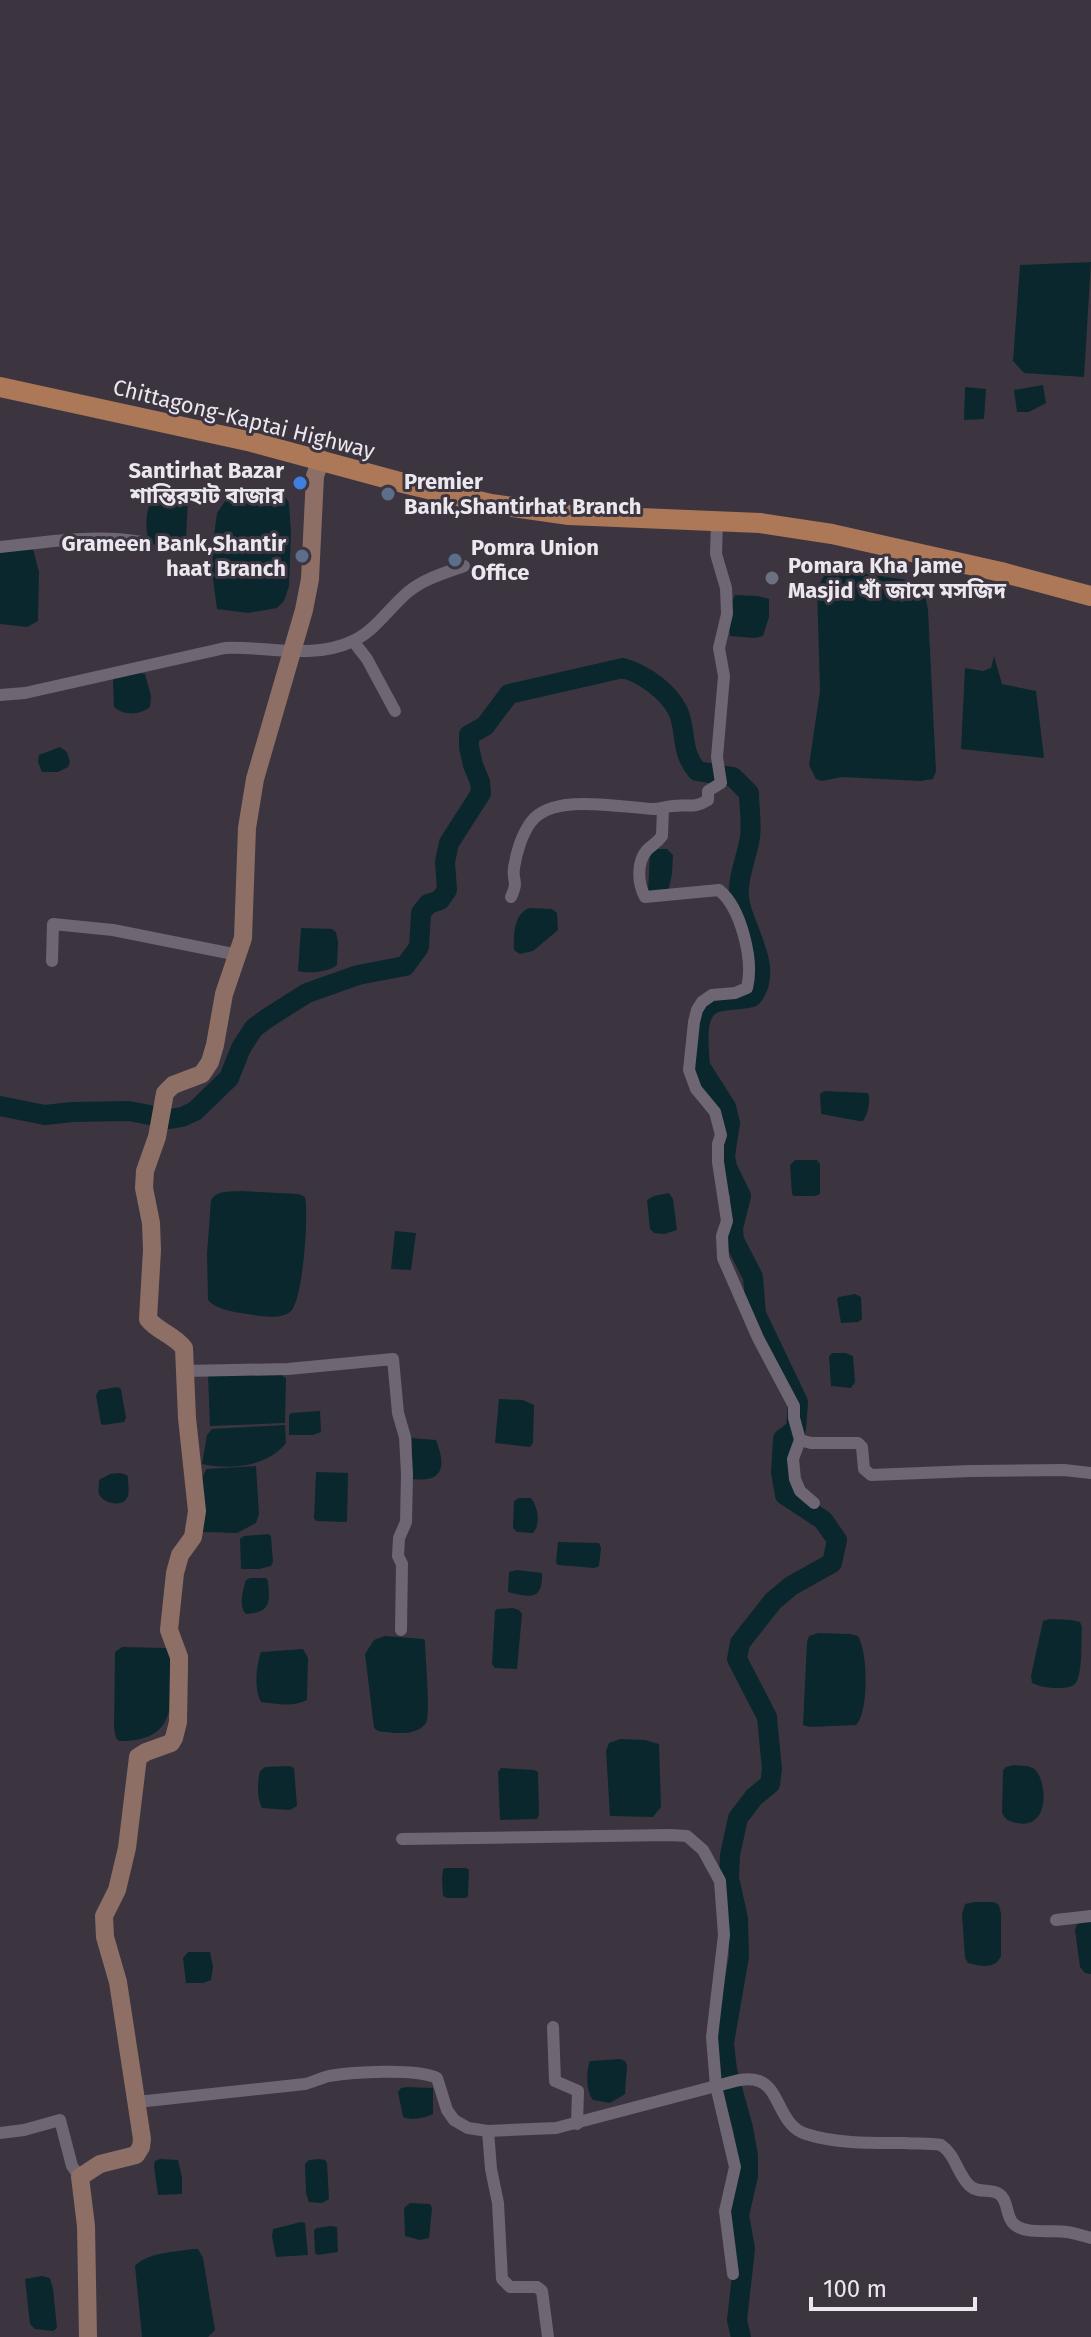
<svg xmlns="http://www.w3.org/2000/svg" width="1091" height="2337" font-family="'Fira Sans','Noto Sans Bengali',sans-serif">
<rect width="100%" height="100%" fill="#3c3540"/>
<!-- water -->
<g fill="#0b272e">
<path d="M1091 262 1084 377 1024 373 1013 361 1020 265Z"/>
<path d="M1043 385 1046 403 1029 412H1017L1014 390Z"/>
<path d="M965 387 986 389 984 419 964 420Z"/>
<path d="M244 488 258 489 286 498 289 503 291 534 289 586 284 601 277 608 248 613 217 609 212 571 214 535 217 513 232 491Z"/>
<path d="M155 493 184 495 188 500 186 538 176 547 151 544C143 532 146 504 155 493Z"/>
<path d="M33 549 39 572 38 621 27 627 0 624V550Z"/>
<path d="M854 572 914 581 923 585 928 610 936 771 933 779 921 781 842 777 822 781 816 779 809 765 820 691 817 589 825 574Z"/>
<path d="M735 595 758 596 769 599V617L763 636 755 638 730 636C728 624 729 606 735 595Z"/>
<path d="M994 656 1002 684 1036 691 1044 758 961 749 965 668 983 671 991 668Z"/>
<path d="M141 673 145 674 151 696 150 707C140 715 124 716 114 707L113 680 115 677Z"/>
<path d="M60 747 67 752 70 762 68 767 58 772H42L38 762 39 755Z"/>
<path d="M657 849H667L673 855 672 874 668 892H648L650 854Z"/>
<path d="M530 908 552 909 557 913 558 930 533 951 520 954 514 950C513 936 514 912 530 908Z"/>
<path d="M301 928 332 929 336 932 338 942 337 965C329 972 308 974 298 971Z"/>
<path d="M824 1091 868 1093C871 1101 868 1114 863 1121H859L821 1114 820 1094Z"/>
<path d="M795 1160H817L820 1164V1194L815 1196H794L792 1194 790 1165Z"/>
<path d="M240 1191 299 1194 305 1197C309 1214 303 1303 290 1312 280 1320 259 1316 248 1314 234 1312 217 1310 208 1300L207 1253 211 1200C217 1190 229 1192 240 1191Z"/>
<path d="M669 1193 673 1199 677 1230 664 1234 654 1233 650 1229 647 1200 654 1196Z"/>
<path d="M395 1231 416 1233 411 1270 391 1269Z"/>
<path d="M855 1294 861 1297 862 1319 858 1322 841 1323 837 1299 839 1297Z"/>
<path d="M832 1353H846L853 1356 855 1382 851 1388 831 1386 829 1357Z"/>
<path d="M278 1373 286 1378 285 1423 210 1426 208 1375Z"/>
<path d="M118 1387 121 1389 126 1418 124 1422 104 1425 101 1424 96 1395 99 1390Z"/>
<path d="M499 1399 523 1400 534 1405 533 1443 530 1447 495 1443Z"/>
<path d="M320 1411 321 1432 313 1435H289V1416L291 1413Z"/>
<path d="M285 1425 286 1443C267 1467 231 1470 202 1464L207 1435 212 1429Z"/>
<path d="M412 1438 436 1440C446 1466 444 1483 412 1479Z"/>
<path d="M256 1466 259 1514 256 1523 237 1533 203 1532 202 1479 206 1469Z"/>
<path d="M316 1472 348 1473 347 1522 316 1521 314 1518Z"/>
<path d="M120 1473 127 1475 128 1478C128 1483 130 1494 127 1498 122 1508 102 1503 99 1494 98 1491 99 1483 99 1480L110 1474Z"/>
<path d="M519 1498H531C538 1507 541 1524 533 1533L517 1532 513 1528 514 1501Z"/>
<path d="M269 1534 271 1537 273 1562 271 1566 259 1569H241L240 1539 244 1536Z"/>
<path d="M558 1542 599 1543 601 1548 599 1566 594 1568 558 1565 556 1562Z"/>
<path d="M517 1570 542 1573C543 1600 531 1598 508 1592L509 1572Z"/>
<path d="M250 1578H266L268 1581C270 1603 271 1612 246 1614 238 1606 243 1590 246 1580Z"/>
<path d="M513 1608 519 1610 522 1614 517 1669 495 1668 492 1664 495 1611 497 1609Z"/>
<path d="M1050 1619 1071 1620 1080 1622 1082 1627C1081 1639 1083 1675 1075 1684 1071 1688 1063 1688 1057 1688 1049 1688 1040 1687 1032 1683L1031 1676 1043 1621Z"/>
<path d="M818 1633 850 1634 858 1636C868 1652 869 1712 856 1725L810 1727 803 1725 807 1642 809 1636Z"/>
<path d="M385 1636 424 1639 425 1641C425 1655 431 1715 426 1723 416 1737 392 1733 378 1731L374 1728 373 1720 365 1654 374 1640Z"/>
<path d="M122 1647 166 1648 171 1653C171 1698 181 1742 119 1741L116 1738 114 1728 115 1652Z"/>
<path d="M303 1649 308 1658 307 1700C294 1707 276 1704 261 1702 254 1689 256 1666 261 1652Z"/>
<path d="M620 1739 645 1740 659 1744 661 1807 653 1817 610 1816 606 1751 609 1743Z"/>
<path d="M1014 1765C1020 1766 1027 1765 1033 1768 1047 1777 1052 1830 1017 1823 1009 1822 1005 1819 1002 1813L1003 1770 1006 1767Z"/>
<path d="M290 1766 294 1768 297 1806 290 1810 262 1808C257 1799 257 1782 260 1771L265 1767Z"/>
<path d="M501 1768 534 1770 538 1772 539 1815 537 1819 500 1820 498 1772Z"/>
<path d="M446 1868H466L469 1870 468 1896 466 1898H447L443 1896 442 1879 443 1869Z"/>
<path d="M975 1902H994L999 1905 1001 1914V1956C995 1970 980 1966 968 1963L965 1958 962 1914 965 1904Z"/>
<path d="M1091 1920V1974L1085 1973 1080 1967 1075 1930 1077 1924Z"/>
<path d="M188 1952H210L213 1967 211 1980 203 1983H186L183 1958Z"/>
<path d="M620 2059 625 2061 627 2065 625 2094 610 2103 593 2100C586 2092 586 2071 590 2061Z"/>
<path d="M407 2087 433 2088V2114C425 2118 411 2121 403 2117L398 2092 401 2088Z"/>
<path d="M160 2159 178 2160 182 2177V2194L158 2195 154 2166 155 2161Z"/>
<path d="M319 2159 325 2160 327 2163 329 2199 322 2203 309 2202 306 2193 305 2164 309 2160Z"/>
<path d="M410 2203 430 2204 432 2208 429 2238 420 2240 405 2236 404 2208Z"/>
<path d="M301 2222 305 2223 308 2255 276 2257 272 2237 273 2229Z"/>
<path d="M331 2226 337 2227 338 2252 318 2255 315 2253 314 2230 317 2228Z"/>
<path d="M193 2249H198L203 2258 215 2330 208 2337H142L135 2266C148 2252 175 2252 193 2249Z"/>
<path d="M42 2276 50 2278 53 2289 57 2328 53 2331 35 2329 30 2324 25 2279Z"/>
</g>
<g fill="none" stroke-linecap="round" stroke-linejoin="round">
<!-- river -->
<path stroke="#0b272e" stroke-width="20" d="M0 1106 45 1115 72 1112 129 1111 170 1119 182 1117 195 1111 229 1078 241 1048 254 1028 266 1019 307 993 358 975 405 966 419 947 421 913 428 904 440 900 447 890 445 862 449 843 481 793 480 782 473 765 469 747V735L485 726 509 694 623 668C644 674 668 691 678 711 687 732 680 751 697 771L733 777 749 793C749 807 752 823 750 837 747 858 735 882 740 904 746 932 774 970 752 997 741 1000 729 999 718 1002 692 1007 699 1046 700 1066L726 1107 730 1123 725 1156 727 1167 741 1196 733 1228 734 1240 753 1277 756 1314 798 1402 796 1429 783 1439 781 1472 785 1495 823 1520 837 1540 832 1563 791 1586 773 1601 740 1643 737 1659 767 1717 772 1769 770 1784 754 1797 738 1818 730 1855 729 1878 738 1919 739 1956 724 2043 727 2070 743 2128 748 2156V2176L739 2215 745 2249 737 2320 741 2337"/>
<!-- street -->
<g stroke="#6e6673" stroke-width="12">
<path d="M0 547C47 542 94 534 141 542"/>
<path d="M353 641 367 659 395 711"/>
<path d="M0 695 25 693 225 648C268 646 313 660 353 641 376 630 389 608 408 592 424 579 444 573 464 566"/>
<path d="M663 808 662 836C657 843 652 845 647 850 636 863 638 884 645 897L719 890C741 908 754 960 747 988L735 993 712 995 702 1002 697 1010 694 1022 689 1070 696 1089 715 1112 721 1135 718 1144V1162L727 1221 722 1236 723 1258 758 1338 794 1406V1418L800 1440 793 1459 795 1479 800 1491 814 1503"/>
<path d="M511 897C519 880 512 882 514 868 516 853 522 834 531 822 553 792 622 808 655 809 662 809 667 806 673 806 688 804 694 809 708 800V791L721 783 717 757 724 676 719 648 727 614 726 588 716 554 717 521"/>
<path d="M52 961 53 924 113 930 238 955"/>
<path d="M185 1371 288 1369 393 1359 398 1413 405 1437 407 1474 406 1522 399 1538 398 1556 402 1564 401 1630"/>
<path d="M800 1440 811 1443H858L862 1447 864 1469 871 1475 971 1471 1064 1470 1091 1473"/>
<path d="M402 1839 670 1835 687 1836 703 1850 720 1881 724 1935 712 2037 716 2086 735 2167 725 2211 733 2274"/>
<path d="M1056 1920 1091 1916"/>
<path d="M553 2027 555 2081 578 2091 577 2124"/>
<path d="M137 2102 305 2084C313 2082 321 2078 329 2076 352 2072 417 2068 437 2078L447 2110 454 2120 468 2128 488 2131 556 2128 716 2086C729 2083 745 2076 759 2081 780 2088 779 2126 806 2134 837 2144 873 2143 905 2143 917 2144 929 2143 941 2145 956 2155 957 2174 970 2186 979 2194 990 2188 999 2194 1008 2200 1006 2214 1012 2222 1023 2236 1051 2229 1067 2232 1075 2233 1083 2236 1091 2238"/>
<path d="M488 2131 491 2169 498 2203 502 2279 510 2287H537L542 2291 548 2337"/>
<path d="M0 2133 24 2130 60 2120 72 2166 80 2177"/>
</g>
<!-- secondary -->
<path stroke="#8d6f65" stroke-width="18" d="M88 2337 86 2226 80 2177 100 2164 136 2155 141 2147 142 2139 118 1982 105 1937 104 1916 117 1890 127 1848 138 1757 146 1752 171 1743 174 1738 178 1722 179 1666V1657L169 1630 175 1573 180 1555 193 1537 197 1511 187 1418 184 1348C174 1335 157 1331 148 1319L152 1250 151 1223 144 1188 145 1171 157 1137 165 1093 173 1085 202 1074 210 1062 215 1045 224 994 243 938 247 828 255 779 304 610 310 579 315 476 321 459"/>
<!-- primary -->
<path stroke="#ac7857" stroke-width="20" d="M0 387 252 442 407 484 491 504 569 515 760 523 832 534 1001 572 1091 596"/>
</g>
<!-- markers -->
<circle fill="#3f7fe0" stroke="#3c3540" stroke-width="3" cx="300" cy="483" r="8"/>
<g fill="#5c6f8a" stroke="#3c3540" stroke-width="3">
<circle cx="388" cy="494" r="8"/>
<circle cx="302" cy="556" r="8"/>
<circle cx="455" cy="560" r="8"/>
</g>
<circle fill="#6b7280" stroke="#3c3540" stroke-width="3" cx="772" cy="578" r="8"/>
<g text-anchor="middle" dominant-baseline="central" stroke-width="6" stroke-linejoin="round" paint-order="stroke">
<!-- street labels -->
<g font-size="22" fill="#ebe7ee" stroke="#3c3540">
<text transform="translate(244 419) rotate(14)">Chittagong-Kaptai Highway</text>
</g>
<!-- poi labels -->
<g font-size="22" font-weight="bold" fill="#ebe7ee" stroke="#3c3540" text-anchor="start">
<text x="284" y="470" text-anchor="end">Santirhat Bazar<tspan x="284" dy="25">শান্তিরহাট বাজার</tspan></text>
<text x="404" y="481">Premier<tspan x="404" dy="25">Bank,Shantirhat Branch</tspan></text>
<text x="286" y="543" text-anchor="end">Grameen Bank,Shantir<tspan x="286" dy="25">haat Branch</tspan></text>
<text x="471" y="547">Pomra Union<tspan x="471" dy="25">Office</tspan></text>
<text x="788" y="565">Pomara Kha Jame<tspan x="788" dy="25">Masjid খাঁ জামে মসজিদ</tspan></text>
</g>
</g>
<!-- scale -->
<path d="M811 2297v12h164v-12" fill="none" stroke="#ebe7ee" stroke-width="4"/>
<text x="823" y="2297" font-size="24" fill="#ebe7ee" stroke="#3c3540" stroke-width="6" paint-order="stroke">100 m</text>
</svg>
